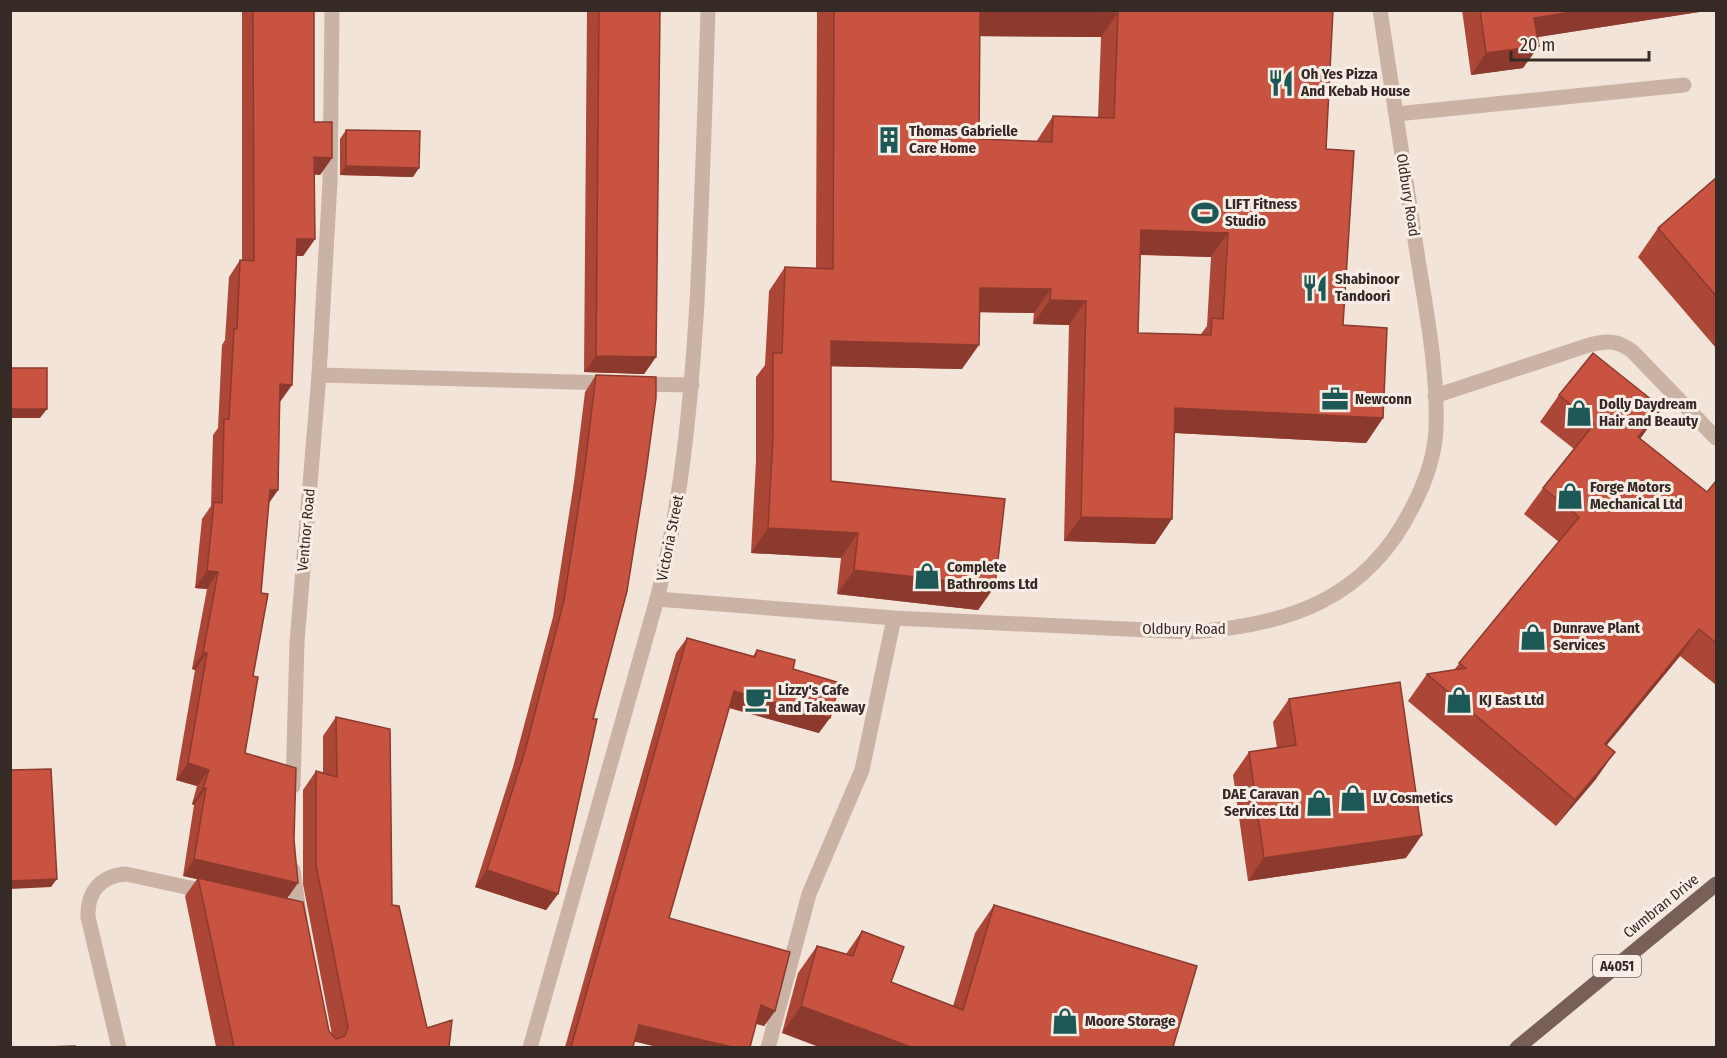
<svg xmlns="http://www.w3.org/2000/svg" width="1727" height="1058" font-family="'Fira Sans Condensed',sans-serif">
<rect width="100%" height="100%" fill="#f2e4d9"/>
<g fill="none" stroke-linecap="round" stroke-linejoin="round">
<!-- service -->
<g stroke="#cab2a5" stroke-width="15">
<path d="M1396 114 1684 85"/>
<path d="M319 375 610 383"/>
<path d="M637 384 692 385"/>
<path d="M1435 396 1589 345C1607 340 1618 340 1633 352L1716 438"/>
<path d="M119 1048 88 917C87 891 101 876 126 874L209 892"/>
<path d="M768 1048 809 894 862 770 894 618"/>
</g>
<!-- minor -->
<g stroke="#cab2a5" stroke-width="15">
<path d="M657 599 894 618 1189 632C1287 626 1367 600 1413 506 1425 483 1435 455 1436 428 1438 370 1426 310 1417 253 1405 172 1392 91 1380 10"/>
<path d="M293 786 297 642 319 375 330 182 332 10"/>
<path d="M293 870 300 920"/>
<path d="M530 1048 657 599C682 501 691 402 697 302 702 205 705 108 708 10"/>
</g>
<!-- primary -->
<path stroke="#785f57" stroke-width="15" d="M1517 1048 1716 884"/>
</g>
<!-- wall -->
<g fill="#ac4738" fill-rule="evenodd">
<path d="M242 10H314V122L332 158 320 175 315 174V239L303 256H297L292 385 279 402 278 490 269 503 253 676 245 753 287 898 329 1031 332 1035 303 884V790L316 771 323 773V736L336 717 392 905 427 1028 449 1047H216L185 896 197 879 183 876 194 805 192 804 197 786 176 780 195 670 192 669 207 589 195 588 202 519 211 506 213 435 218 428 222 345 225 340 229 277 240 260H242Z"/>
<path d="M587 10H660L656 357 644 374 584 372Z"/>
<path d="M817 10H1333L1326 149 1343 325 1383 418 1366 443 1174 433 1155 544 1064 541 1069 325 1033 324 1034 313 980 312 962 369 831 366V481L995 586 978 610 837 594 841 558 751 553 756 461V377L765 365 769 291 785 267 816 268ZM980 36 1101 37 1098 118 1053 116 1036 142 979 139ZM1140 255 1211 257 1207 326 1201 334 1138 333Z"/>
<path d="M1462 10H1712L1537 37 1523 68 1471 75Z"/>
<path d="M346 130 413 177 340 175V139Z"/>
<path d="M1716 178V348L1638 257 1658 228Z"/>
<path d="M596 375 593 719 558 894 546 910 475 887 513 767 553 617 574 482 585 392Z"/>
<path d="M1559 395 1643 435 1640 438 1707 492 1716 481V685L1680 656 1607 745 1596 779 1556 826 1408 701 1427 674 1454 670 1559 542 1524 514 1543 488 1574 449 1540 422Z"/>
<path d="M687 638 753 656 757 650 793 669 819 733 729 708 669 918 775 1011 764 1026 756 1024 634 1042 633 1047H565L676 653Z"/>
<path d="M1289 699 1406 858 1248 881 1233 775 1249 752 1277 748 1273 722Z"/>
<path d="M994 905 1173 1047 782 1033 798 973 817 946 846 954 862 931 891 982 953 1006 975 933Z"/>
</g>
<!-- shaded-wall -->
<g fill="#8c3a2e">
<path d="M1584 10H1712L1519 40 1534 18Z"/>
<path d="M980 12 1118 13 1101 37 963 36Z"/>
<path d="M1539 46 1523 68 1471 75 1486 53Z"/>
<path d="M314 157 332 158 320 175 303 174Z"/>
<path d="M346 166 419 168 413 177 340 175Z"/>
<path d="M1141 230 1228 233 1211 257 1124 254Z"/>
<path d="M297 239H315L303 256H285Z"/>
<path d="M980 288 1051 289 1034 313 963 312Z"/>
<path d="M1050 300 1086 301 1069 325 1033 324Z"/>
<path d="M831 341 979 345 962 369 814 366Z"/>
<path d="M596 356 656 357 644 374 584 372Z"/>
<path d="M280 384 292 385 280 402 268 401Z"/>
<path d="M1175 408 1383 418 1366 443 1158 432Z"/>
<path d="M1662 408 1643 435 1620 463 1638 437Z"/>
<path d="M10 409H47L40 418H10Z"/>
<path d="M270 490H278L266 507Z"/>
<path d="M1081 517 1172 519 1155 544 1064 541Z"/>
<path d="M768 528 858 533 841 558 751 553Z"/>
<path d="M854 570 995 586 978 610 837 594Z"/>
<path d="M207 571 218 572 207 589 195 588Z"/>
<path d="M1699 629 1680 656 1586 770 1605 744Z"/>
<path d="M203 653H207L195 670 192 669Z"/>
<path d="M734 691 830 718 819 733 723 706Z"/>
<path d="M1615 752 1596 779 1556 826 1575 800Z"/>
<path d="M188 763 209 770 197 786 176 780Z"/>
<path d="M203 788H206L194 805 192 804Z"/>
<path d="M1422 835 1406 858 1248 881 1264 858Z"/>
<path d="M194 859 298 883 286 900 198 878 197 879 183 876Z"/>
<path d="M487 870 558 894 546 910 475 887Z"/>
<path d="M57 879 51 887 10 889V881Z"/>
<path d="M761 1005 775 1011 764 1026 750 1021Z"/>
<path d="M801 1006 911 1047H819L782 1033Z"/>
<path d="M639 1025 732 1047H657L628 1040Z"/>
</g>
<!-- building -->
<g fill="#c85341" stroke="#8c3a2e" stroke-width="1.5" fill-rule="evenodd">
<path d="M253 10H314V122H332V158L314 157 315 239H297L292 385 280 384 278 490H270L261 593 268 594 253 676 258 677 245 753 296 768 294 840 298 883 194 859 206 788H203L209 770 188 763 207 653H203L218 572 207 571 214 502 222 503 224 419H229L234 329H237L240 260 254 261Z"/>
<path d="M599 10H660L656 357 596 356Z"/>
<path d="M834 10H1333L1326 149 1354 151 1343 325 1387 328 1383 418 1175 408 1172 519 1081 517 1086 301 1050 300 1051 289 980 288 979 345 831 341V481L1005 499 995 586 854 570 858 533 768 528 773 437V353H782L785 267 833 269ZM980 12 1118 13 1114 118 1053 116 1052 142 979 139ZM1141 230 1228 233 1223 319 1212 318 1211 335 1138 333Z"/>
<path d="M1480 10H1584L1534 18 1539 46 1486 53Z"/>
<path d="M346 130 420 131 419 168 346 166Z"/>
<path d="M1716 178V296L1658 228Z"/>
<path d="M1593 353 1662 408 1638 437 1707 492 1716 481V643L1699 629 1605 744 1615 752 1575 800 1427 674 1466 668 1459 663 1579 517 1543 488 1594 424 1559 395Z"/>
<rect x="10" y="368" width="37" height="41"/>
<path d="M596 375 656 377V398L646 472 627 591 593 719H597L558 894 487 870 525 751 564 600 585 465Z"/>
<path d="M687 638 755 657 757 650 795 660 793 669 840 683 830 718 734 691 669 918 790 952 775 1011 761 1005 750 1047H732L639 1025 633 1047H571Z"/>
<path d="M1400 682 1422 835 1264 858 1249 752 1296 745 1289 699Z"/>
<path d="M336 717 390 729 392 905 399 906 427 1028 452 1020 449 1047H234L198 878 303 902 329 1031 336 1039 345 1036 348 1027 316 865V771L337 777Z"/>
<path d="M51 769 57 879 10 881V770Z"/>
<path d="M994 905 1197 966 1173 1047H911L801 1006 817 946 853 956 862 931 904 947 891 982 963 1010Z"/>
<path d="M75 1046V1047H47Z"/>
</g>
<!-- icons -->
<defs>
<symbol id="restaurant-bare" viewBox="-9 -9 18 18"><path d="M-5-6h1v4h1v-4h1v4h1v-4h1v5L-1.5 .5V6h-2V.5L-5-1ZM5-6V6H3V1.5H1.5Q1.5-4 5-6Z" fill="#1c5855" stroke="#f9eee6" stroke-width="2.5" paint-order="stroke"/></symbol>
<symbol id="building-bare" viewBox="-9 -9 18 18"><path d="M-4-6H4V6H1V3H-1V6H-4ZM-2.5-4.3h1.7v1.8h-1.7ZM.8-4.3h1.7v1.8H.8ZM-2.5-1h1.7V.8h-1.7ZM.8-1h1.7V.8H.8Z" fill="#1c5855" stroke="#f9eee6" stroke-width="2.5" paint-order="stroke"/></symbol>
<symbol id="stadium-bare" viewBox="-9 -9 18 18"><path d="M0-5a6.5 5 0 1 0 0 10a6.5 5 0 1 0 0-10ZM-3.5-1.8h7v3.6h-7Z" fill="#1c5855" stroke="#f9eee6" stroke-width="2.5" paint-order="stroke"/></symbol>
<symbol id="office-bare" viewBox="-9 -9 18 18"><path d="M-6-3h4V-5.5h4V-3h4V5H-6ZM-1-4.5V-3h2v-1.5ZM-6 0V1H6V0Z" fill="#1c5855" stroke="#f9eee6" stroke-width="2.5" paint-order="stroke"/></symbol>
<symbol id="shop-bare" viewBox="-9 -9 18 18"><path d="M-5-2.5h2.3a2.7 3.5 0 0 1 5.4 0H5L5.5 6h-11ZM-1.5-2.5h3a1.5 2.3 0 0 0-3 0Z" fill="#1c5855" stroke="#f9eee6" stroke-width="2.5" paint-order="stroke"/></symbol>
<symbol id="cafe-bare" viewBox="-9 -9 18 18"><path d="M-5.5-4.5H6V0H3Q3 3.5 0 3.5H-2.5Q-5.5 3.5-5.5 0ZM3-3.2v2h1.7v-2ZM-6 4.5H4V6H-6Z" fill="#1c5855" stroke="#f9eee6" stroke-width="2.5" paint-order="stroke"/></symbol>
</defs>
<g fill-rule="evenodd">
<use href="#restaurant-bare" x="1262" y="64" width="38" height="38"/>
<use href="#building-bare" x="870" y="121" width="38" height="38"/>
<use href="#stadium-bare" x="1186" y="194" width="38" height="38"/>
<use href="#restaurant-bare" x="1296" y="269" width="38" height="38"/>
<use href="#office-bare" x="1316" y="380" width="38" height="38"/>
<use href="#shop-bare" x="1560" y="394" width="38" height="38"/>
<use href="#shop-bare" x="1551" y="477" width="38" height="38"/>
<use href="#shop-bare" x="908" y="557" width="38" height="38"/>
<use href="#shop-bare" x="1514" y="618" width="38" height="38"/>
<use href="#cafe-bare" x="739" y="680" width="38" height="38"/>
<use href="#shop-bare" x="1440" y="681" width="38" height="38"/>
<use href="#shop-bare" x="1334" y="779" width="38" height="38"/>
<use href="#shop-bare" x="1300" y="784" width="38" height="38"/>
<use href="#shop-bare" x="1046" y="1002" width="38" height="38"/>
</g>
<g text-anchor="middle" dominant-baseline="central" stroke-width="6" stroke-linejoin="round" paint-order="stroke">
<!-- shield labels -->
<rect fill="#f9eee6" stroke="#706560" stroke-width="1.5" x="1593" y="955" width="48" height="22" rx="4.5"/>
<g font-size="14" font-weight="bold" fill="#362a27">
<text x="1617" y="966">A4051</text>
</g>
<!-- poi labels -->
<g font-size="15" font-weight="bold" fill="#362a27" stroke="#f9eee6" text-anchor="start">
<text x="1301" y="74">Oh Yes Pizza<tspan x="1301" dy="17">And Kebab House</tspan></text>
<text x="909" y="131">Thomas Gabrielle<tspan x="909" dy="17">Care Home</tspan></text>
<text x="1225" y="204">LIFT Fitness<tspan x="1225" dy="17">Studio</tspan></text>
<text x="1335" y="279">Shabinoor<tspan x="1335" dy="17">Tandoori</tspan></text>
<text x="1355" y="399">Newconn</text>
<text x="1599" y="404">Dolly Daydream<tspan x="1599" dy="17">Hair and Beauty</tspan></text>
<text x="1590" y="487">Forge Motors<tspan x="1590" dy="17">Mechanical Ltd</tspan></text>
<text x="947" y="567">Complete<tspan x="947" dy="17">Bathrooms Ltd</tspan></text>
<text x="1553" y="628">Dunrave Plant<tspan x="1553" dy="17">Services</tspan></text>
<text x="778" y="690">Lizzy's Cafe<tspan x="778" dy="17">and Takeaway</tspan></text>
<text x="1479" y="700">KJ East Ltd</text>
<text x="1299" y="794" text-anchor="end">DAE Caravan<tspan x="1299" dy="17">Services Ltd</tspan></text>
<text x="1373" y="798">LV Cosmetics</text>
<text x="1085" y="1021">Moore Storage</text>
</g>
<!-- street labels -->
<g font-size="15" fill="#362a27" stroke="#f9eee6">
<text transform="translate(1408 195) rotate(81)">Oldbury Road</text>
<text transform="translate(306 530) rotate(-85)">Ventnor Road</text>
<text transform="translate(670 538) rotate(-79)">Victoria Street</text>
<text x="1184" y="629">Oldbury Road</text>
<text transform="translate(1661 906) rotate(-39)">Cwmbran Drive</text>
</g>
</g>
<!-- border -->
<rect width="1727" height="1058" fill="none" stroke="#362a27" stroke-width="24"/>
<!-- scale -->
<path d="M1511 51v9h138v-9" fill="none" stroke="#362a27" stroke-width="3"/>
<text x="1520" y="51" font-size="18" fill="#362a27" stroke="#f9eee6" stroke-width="4.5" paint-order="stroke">20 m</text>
</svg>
